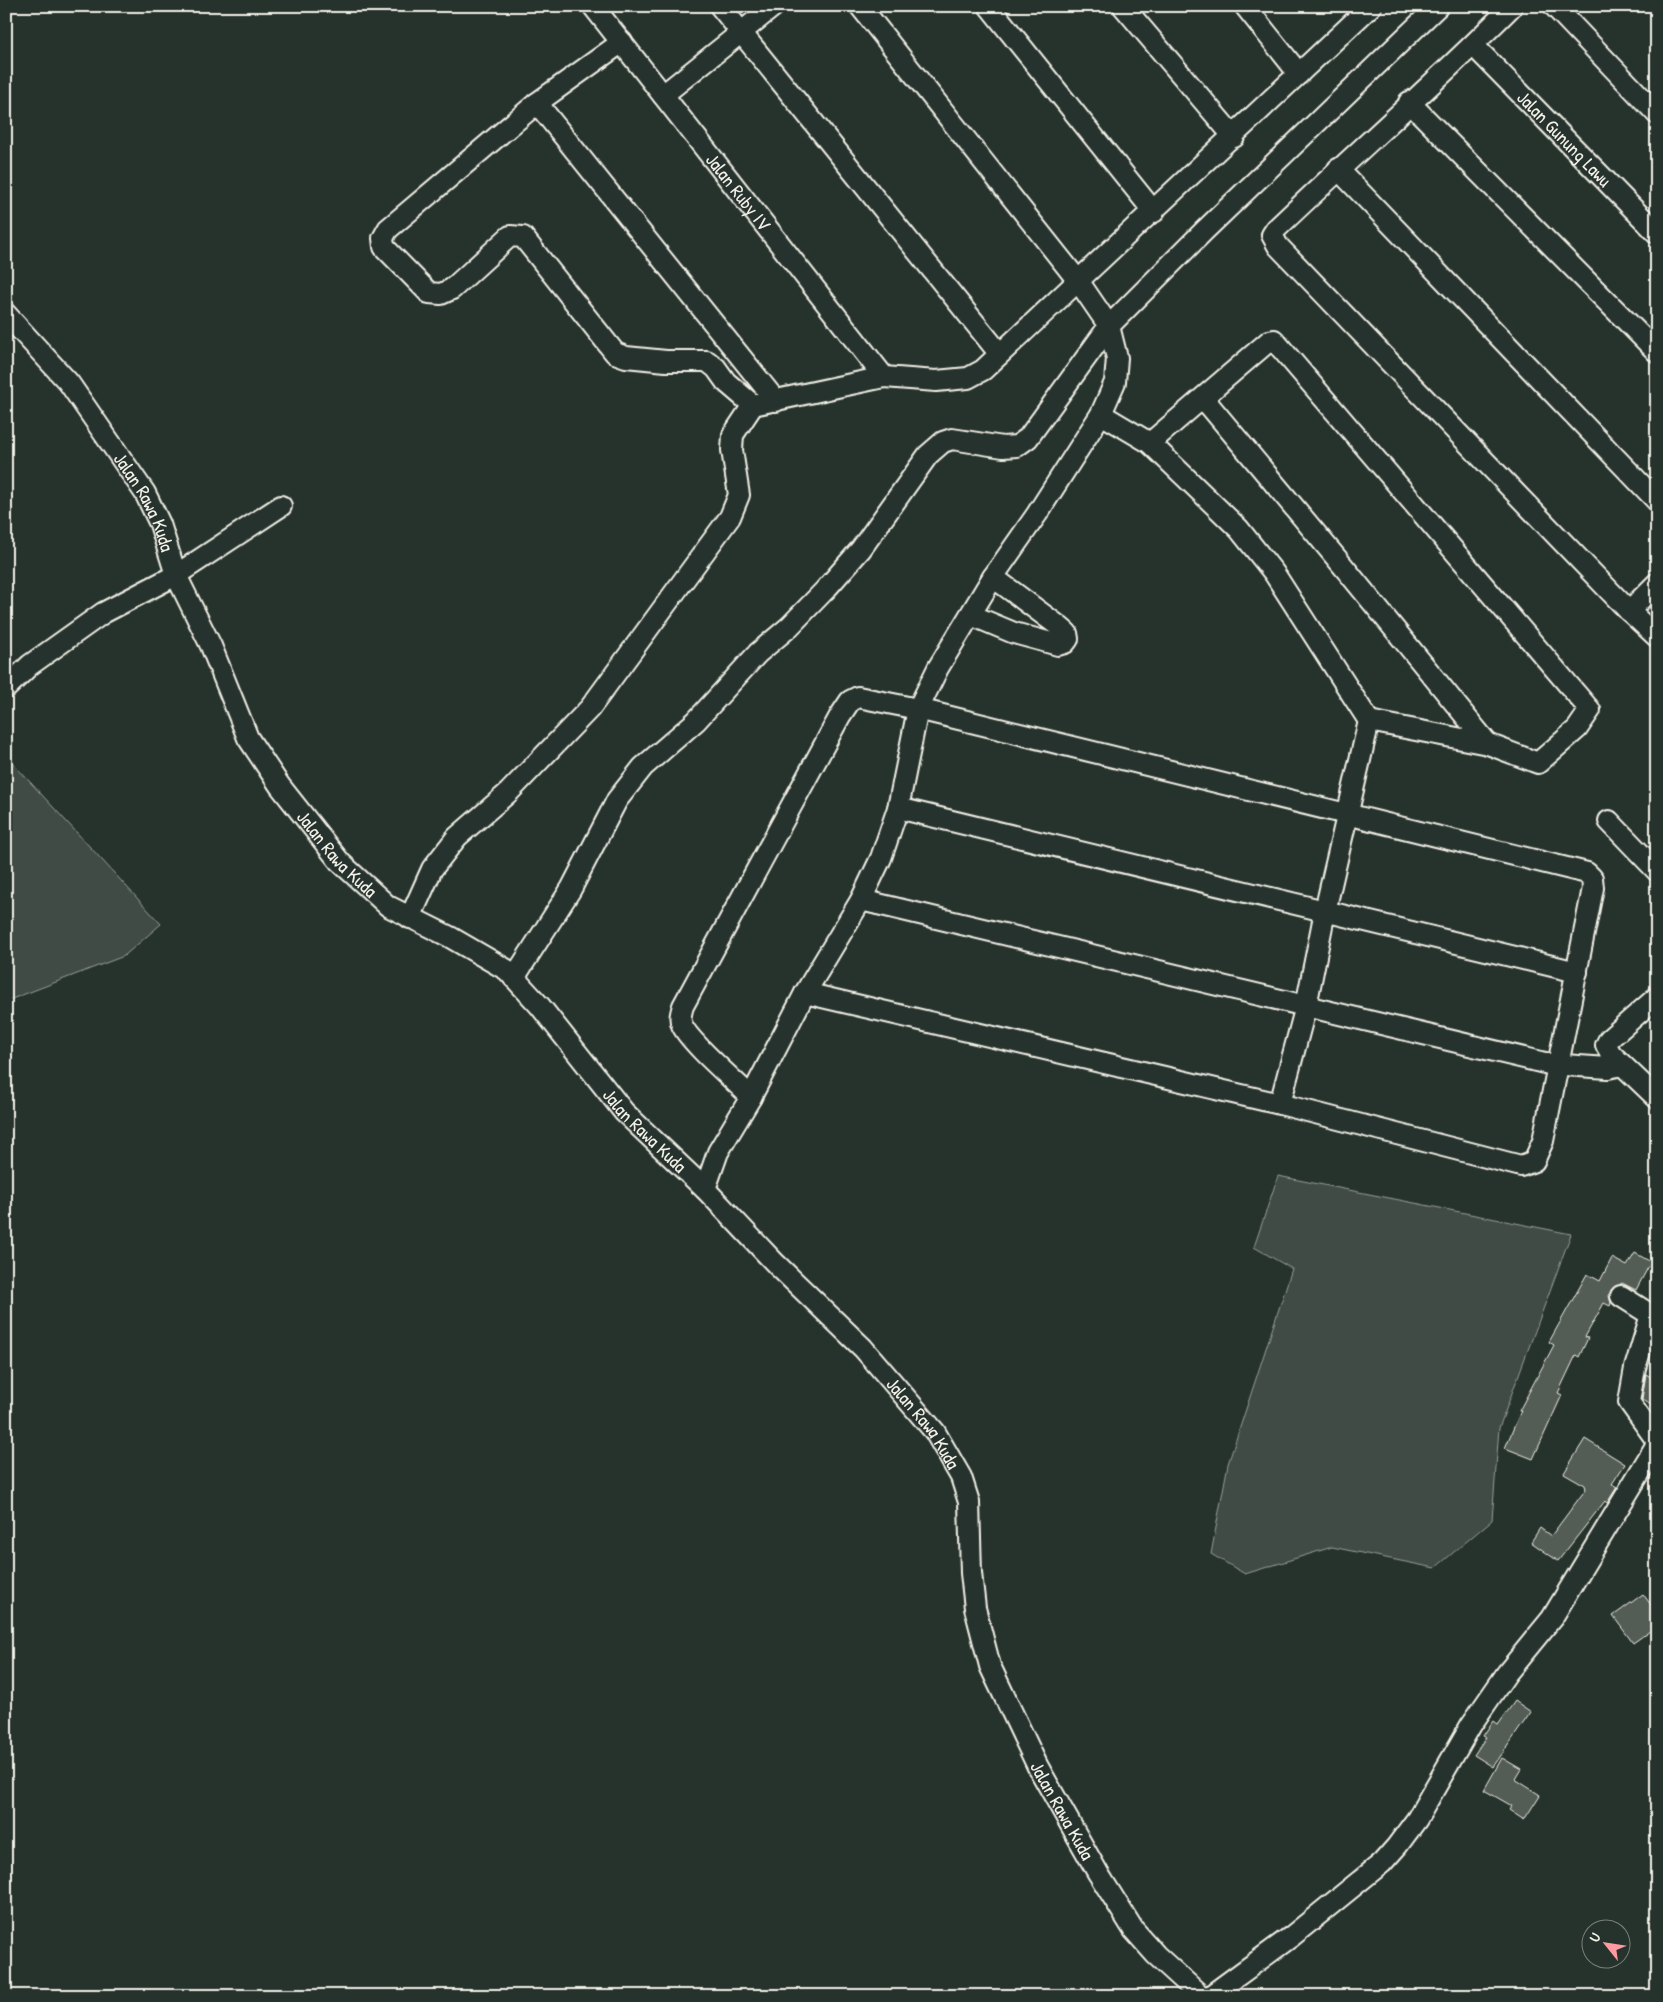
<svg xmlns="http://www.w3.org/2000/svg" width="1663" height="2002" font-family="'Patrick Hand',sans-serif">
<rect width="100%" height="100%" fill="#26332d"/>
<filter id="ink" filterUnits="userSpaceOnUse"><feTurbulence type="fractalNoise" baseFrequency=".02" numOctaves="2"/><feDisplacementMap in="SourceGraphic" scale="10" xChannelSelector="R" yChannelSelector="G"/><feConvolveMatrix kernelMatrix="1 2 1 2 8 2 1 2 1" color-interpolation-filters="sRGB"/></filter>
<g filter="url(#ink)">
<!-- green -->
<g fill="#414b45" stroke="#9a9e96">
<path d="M6 756 161 924 124 956 9 1000 6 997Z"/>
<path d="M1278 1176 1571 1234 1499 1428 1492 1520 1435 1568 1332 1547 1245 1574 1211 1554 1228 1464 1292 1269 1254 1247Z"/>
</g>
<!-- building -->
<g fill="#525c55" stroke="#f4f1e8">
<path d="M1635 1253 1651 1262 1636 1290 1622 1283 1611 1290 1609 1296 1611 1303 1610 1306 1604 1303 1585 1337 1588 1338 1579 1357 1576 1355 1558 1393 1562 1395 1533 1459 1505 1448 1521 1411H1519L1554 1345 1549 1342 1587 1274 1600 1281 1612 1258 1627 1266Z"/>
<path d="M1646 1374 1657 1381V1409L1642 1399Z"/>
<path d="M1585 1439 1625 1464 1612 1484 1617 1487 1607 1503 1605 1501 1558 1561 1531 1542 1540 1528 1551 1536 1586 1489 1585 1485 1564 1473Z"/>
<path d="M1643 1594 1657 1613V1626L1633 1643 1613 1616Z"/>
<path d="M1515 1701 1531 1712 1493 1767 1474 1755 1486 1737 1483 1736 1493 1721 1498 1725Z"/>
<path d="M1502 1758 1521 1769 1515 1779 1540 1795 1524 1820 1509 1810 1512 1806 1484 1790Z"/>
</g>
<g fill="none" stroke-linecap="round" stroke-linejoin="round">
<defs>
<g id="minor">
<path id="s1" d="M593 6 884 377"/>
<path d="M720 6 999 353"/>
<path d="M989 6 1154 212"/>
<path d="M1123 6 1234 137"/>
<path d="M1245 6 1299 74"/>
<path d="M1512 6C1436 83 1354 154 1276 229L1272 235 1278 246 1629 611 1657 637"/>
<path d="M1554 6 1657 114"/>
<path d="M622 42 537 103 388 229 383 238 384 247 429 293 441 294 452 289 510 236 523 237 615 353 626 357 666 361H707L716 368 726 382 753 405 884 377 936 381 968 378 983 370 1371 6"/>
<path id="s2" d="M1473 45 1657 233"/>
<path d="M663 95 774 6"/>
<path d="M1409 102 1657 352"/>
<path d="M537 103 776 401"/>
<path d="M1338 169 1657 501"/>
<path id="s3" d="M6 314 69 383 145 493 160 524 176 575 211 646 248 738 280 786 340 862 388 906 450 937 507 970 540 1006 624 1112 705 1189 776 1264 863 1348 935 1432 961 1477 969 1502 971 1573 975 1608 990 1666 1038 1767 1098 1873 1133 1929 1156 1955 1201 1996"/>
<path d="M1204 399 1343 566 1488 744"/>
<path d="M1101 414 1150 443 1239 529 1274 573 1369 721 1325 911 1306 1006 1280 1104"/>
<path d="M1150 443 1269 341 1274 340 1590 710 1577 729 1538 763 1488 744 1369 721"/>
<path d="M1629 611 1657 583"/>
<path d="M971 615 1014 633 1058 645 1065 643 1068 639 1067 633 1060 627 993 577"/>
<path d="M6 688 30 665 103 613 176 575 281 506"/>
<path d="M898 808 1577 972"/>
<path d="M1609 821 1657 871"/>
<path d="M861 900 1549 1064 1608 1068 1622 1065"/>
<path d="M410 918 432 869 457 837 509 792 590 708 730 517 739 495 732 450 733 435 753 405"/>
<path d="M514 978 571 889 617 800 643 767 696 721 758 653 789 627 825 590 861 549 928 455 943 442 952 439 1003 447 1017 446 1028 438 1109 326 1205 230 1438 6"/>
<path d="M1657 997 1609 1039 1606 1045 1611 1054 1657 1098"/>
<path d="M751 1097C736 1082 689 1042 682 1025 679 1019 681 1013 683 1006L840 716 850 701 858 697 918 709 1587 873 1592 878 1593 888 1543 1141 1534 1161 1521 1166 1280 1104 805 993"/>
<path d="M705 1189 718 1152 751 1097 805 993 861 900 881 858 898 808 918 709 938 668 993 577 1037 514 1101 414 1115 382 1117 358 1109 326 1079 282 860 6"/>
<path d="M1621 1296 1651 1315 1657 1317"/>
<path d="M1651 1315 1635 1368 1629 1402 1657 1441"/>
<path d="M1210 1996 1292 1936 1382 1863 1397 1846 1417 1819 1471 1725 1507 1673 1552 1618 1657 1444"/>
</g>
</defs>
<!-- minor casing -->
<use href="#minor" stroke="#f4f1e8" stroke-width="24"/>
<!-- minor -->
<use href="#minor" stroke="#26332d" stroke-width="20"/>
</g>
</g>
<g text-anchor="middle" dominant-baseline="central" stroke-width="4" stroke-linejoin="round" paint-order="stroke">
<!-- street labels -->
<g font-size="19" fill="#f4f1e8" stroke="#26332d">
<text stroke="none"><textPath href="#s2" startOffset="131">Jalan Gunung Lawu</textPath></text>
<text stroke="none"><textPath href="#s1" startOffset="236">Jalan Ruby IV</textPath></text>
<text stroke="none"><textPath href="#s3" startOffset="235">Jalan Rawa Kuda</textPath></text>
<text stroke="none"><textPath href="#s3" startOffset="640">Jalan Rawa Kuda</textPath></text>
<text stroke="none"><textPath href="#s3" startOffset="1060">Jalan Rawa Kuda</textPath></text>
<text stroke="none"><textPath href="#s3" startOffset="1465">Jalan Rawa Kuda</textPath></text>
<text stroke="none"><textPath href="#s3" startOffset="1885">Jalan Rawa Kuda</textPath></text>
</g>
</g>
<!-- margin -->
<rect width="1663" height="2002" fill="none" stroke="#26332d" stroke-width="25"/>
<rect x="12" y="12" width="1638" height="1977" fill="none" stroke="#f4f1e8" stroke-width="2" filter="url(#ink)"/>
<!-- north arrow -->
<g transform="translate(1606 1944) rotate(300)"><circle r="24" fill="#26332d" stroke="#787f78"/>
<path d="M0-4L9 19L0 12L-9 19Z" fill="#ff9aa2"/>
<text y="-8" font-size="14" font-weight="bold" text-anchor="middle" fill="#f4f1e8">U</text>
</g>
</svg>
